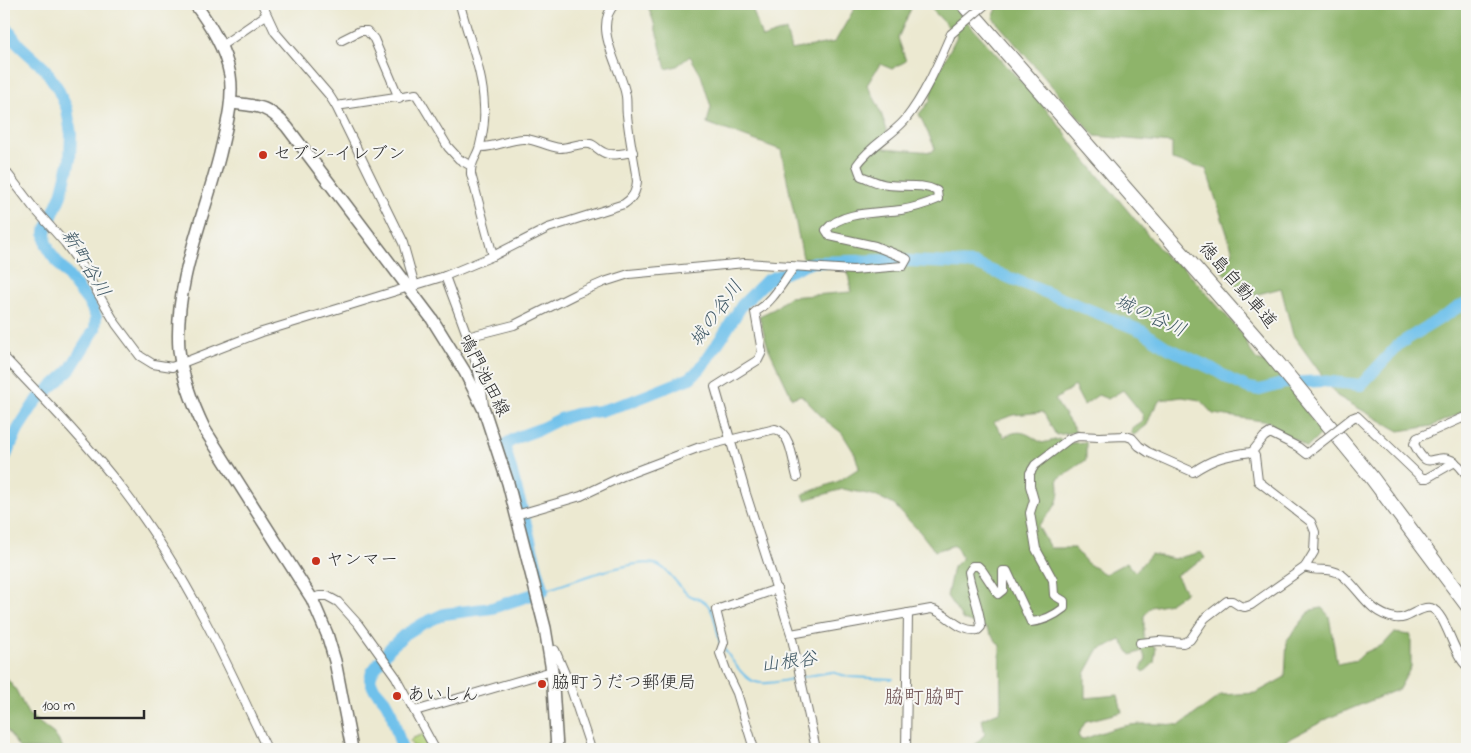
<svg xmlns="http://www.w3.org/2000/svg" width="1471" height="753" font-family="'Indie Flower','Klee One',sans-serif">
<rect width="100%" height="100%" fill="#f6f6f2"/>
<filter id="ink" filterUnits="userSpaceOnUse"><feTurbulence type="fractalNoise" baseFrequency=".02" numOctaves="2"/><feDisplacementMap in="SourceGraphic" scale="10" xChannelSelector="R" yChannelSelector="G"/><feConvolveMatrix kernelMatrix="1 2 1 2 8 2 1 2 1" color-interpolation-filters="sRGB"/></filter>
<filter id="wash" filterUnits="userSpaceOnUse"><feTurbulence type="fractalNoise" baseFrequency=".0096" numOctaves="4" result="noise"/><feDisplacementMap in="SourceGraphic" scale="20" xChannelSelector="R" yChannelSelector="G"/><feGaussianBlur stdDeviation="1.12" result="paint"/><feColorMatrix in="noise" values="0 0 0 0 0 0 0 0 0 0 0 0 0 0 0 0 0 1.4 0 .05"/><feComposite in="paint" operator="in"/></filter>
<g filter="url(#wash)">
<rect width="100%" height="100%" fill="#ece9d1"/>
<!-- green -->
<path fill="#b3d27a" stroke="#6f7e52" d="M424 734 431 747 426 749H417L416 746 413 747 410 741 413 738Z"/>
<!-- forest -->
<g fill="#8eb46a" stroke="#5c704a">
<path d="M647 4H751L762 38 786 30 791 50 835 42 857 4H913L898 38 906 61 892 69 880 64 867 85 878 105 887 130 884 148 932 152 935 148 919 114 930 101 932 85 957 36 927 4H951L1052 116 1083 157 1168 259 1183 267 1245 337 1249 349 1257 360 1267 363 1288 387 1322 433 1307 448 1297 440 1276 432 1270 422 1213 414 1200 400 1182 397 1160 400 1152 412 1147 425 1134 435 1131 433 1132 428 1143 421V415L1123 390 1108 399 1098 395 1084 405 1074 386 1055 400 1076 432 1056 435 1043 412 1013 415 994 422 1004 437C1021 428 1026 433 1042 443L1059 439 1071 443 1086 442V460L1058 479C1062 504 1053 509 1038 526L1050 548H1074L1087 563 1105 574 1127 562 1135 572 1151 554 1174 559 1201 552 1205 558 1176 575 1186 592 1170 603 1151 607 1144 616V638L1156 648 1154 663 1144 672 1141 669 1146 659 1142 651 1131 655 1121 640 1098 650 1085 674V698L1118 695 1122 712 1086 721 1078 735 1081 740C1093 736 1104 731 1116 728 1137 722 1158 724 1180 725L1221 695 1256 693 1285 677 1287 640 1311 610 1322 608 1329 616 1337 664 1357 660 1364 653 1384 644 1394 633 1411 635V667L1399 689 1331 717 1283 742 1273 749H971L985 734 982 719 999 712 1001 707 1000 646 986 628 963 620 947 596 953 567 962 558 955 545 935 551 920 532 894 505 877 496 843 489 805 500 803 494 839 481 859 468 855 454 842 433 825 420 801 395 792 398 768 347 759 316 774 309 789 297 851 292 846 259 803 258 781 150 707 123 711 107 701 75 690 56 677 66 666 69C660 47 656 25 647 4Z"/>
<path d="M996 4H1467V410L1432 426 1399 431 1337 396 1293 335 1281 288 1247 297 1220 269 1233 252 1206 169 1172 160V143L1095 136 993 18 998 6Z"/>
<path d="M4 675 16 690 28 714 54 734 64 749H20L4 726Z"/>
</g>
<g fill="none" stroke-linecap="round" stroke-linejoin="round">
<!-- stream -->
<g stroke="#6fc1eb" stroke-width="2">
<path d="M543 591C566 584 638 556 658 565 670 571 676 583 685 592 693 600 704 597 710 608 717 619 716 633 721 645"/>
<path d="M725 650C751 688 753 687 797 678"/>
<path d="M802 677 831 672 850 677 893 679"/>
</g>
<!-- river -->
<g stroke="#6fc1eb" stroke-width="12">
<path d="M4 24 19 45 45 69 57 87 67 109 71 134 70 160 61 195 45 232 46 243 51 254 90 304 96 317 95 329 69 371 36 401 18 429 4 460"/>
<path d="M402 749 391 712 385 701 373 687 370 679 372 672 390 648 404 635 422 624 444 614 492 608 543 591 522 509 504 445 518 437 540 429 560 419 576 414 600 411 630 402 690 378 700 369 724 334 742 305 767 280 813 262 888 260 975 264 1142 331 1168 348 1213 369 1231 380 1249 388 1260 390 1285 383 1322 381 1361 385 1399 344 1467 302"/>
</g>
</g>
</g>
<g filter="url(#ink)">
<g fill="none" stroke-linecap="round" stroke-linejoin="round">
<defs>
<g id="street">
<path d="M262 4 275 32 329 95 336 106 403 243 415 286"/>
<path d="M460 4C468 38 483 70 484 106 485 118 483 133 480 145 478 156 470 161 471 174L493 256"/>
<path d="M342 40 360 31H367L374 39 399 98"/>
<path d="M221 46 266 15"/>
<path d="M336 106 416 94 448 147 459 159 471 166"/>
<path d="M480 147C495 148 510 138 526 139 537 140 548 147 560 148 569 148 581 142 590 144 595 145 598 150 603 152 611 157 624 153 633 152"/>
<path d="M4 169 33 207 65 243 83 268 116 324 140 356 153 364 172 367 262 332 445 276 493 256 548 228 624 204C633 198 636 192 637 181 634 159 629 137 627 115 626 109 627 102 626 96 622 69 591 27 615 4"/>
<path d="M794 267C782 283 773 302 755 312L762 352 758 360 715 387 746 494 791 634 816 749"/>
<path d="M445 276C460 318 480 361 484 406"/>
<path d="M467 337 514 325 576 294 604 282 629 274 745 263 853 270 903 266 907 259 875 246 830 236 826 230C841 211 879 213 901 210 914 208 926 204 938 199L937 191C921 183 905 187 888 185 878 184 870 179 861 176L857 165C871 145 890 137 905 120 925 95 938 64 951 34"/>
<path d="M4 357C45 400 87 443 123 490 184 569 226 660 267 749"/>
<path d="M1467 416 1417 438 1414 444C1429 473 1430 454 1449 459 1457 461 1462 470 1467 475"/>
<path d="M1352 418 1357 416 1422 478H1427L1455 462"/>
<path d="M516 515 581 496 623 476 700 447 775 429C791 432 793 463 797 477"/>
<path d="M1305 567C1318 573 1329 566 1342 575 1361 590 1368 613 1395 618 1408 621 1420 605 1431 608 1446 613 1453 655 1467 666"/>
<path d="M312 599 319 596H327L338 602 358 624 396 677 435 749"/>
<path d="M791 634 931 609C950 614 957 632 978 630L981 627C980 608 971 591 968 572L972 566H978L982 570 998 594 1003 590V571H1007L1031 622C1044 621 1054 616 1064 608V601L1054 595 1053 580 1036 549 1030 513 1034 500 1030 486V473L1035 465 1069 439 1078 436 1099 437 1126 436 1132 438 1139 446 1148 452 1193 472C1213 458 1228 455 1252 452L1264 437 1270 433 1298 447 1307 454 1314 448"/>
<path d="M1140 643 1159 641 1183 643 1190 640 1205 618 1227 601H1232L1240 606 1245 607 1251 605 1305 567 1314 552 1315 532 1311 522 1258 481 1255 456 1252 452"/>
<path d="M550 652 555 650 569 683 591 749"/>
<path d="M415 711 552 671"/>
<path d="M754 749 737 693 726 670 720 653 724 642 716 610 777 589"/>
<path d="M906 749 908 613"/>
</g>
<g id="primary">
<path d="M195 4C211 26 225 48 230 75 234 101 226 128 220 154 204 218 174 282 179 350 182 378 193 405 205 430L312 599 327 634 335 661 352 749"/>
<path d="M231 103C257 106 268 105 287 127L432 319 465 372 484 410 508 483 545 628 552 671 557 749"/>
</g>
<path id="highway" d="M964 4 1271 355 1372 478 1467 605"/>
</defs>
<!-- street casing -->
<use href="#street" stroke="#6f6e65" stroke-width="10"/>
<!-- primary casing -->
<use href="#primary" stroke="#6f6e65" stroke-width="14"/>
<!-- highway casing -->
<use href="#highway" stroke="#6f6e65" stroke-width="16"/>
<!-- street -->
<use href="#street" stroke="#fff" stroke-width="8"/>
<!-- primary -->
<use href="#primary" stroke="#fff" stroke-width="11"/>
<!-- highway -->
<use href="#highway" stroke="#fff" stroke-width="14"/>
<defs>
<g id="street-bridge">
<path d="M951 34 986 4"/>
<path d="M1314 448 1352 418"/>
</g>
</defs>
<!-- street-bridge casing -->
<use href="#street-bridge" stroke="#6f6e65" stroke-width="10" stroke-linecap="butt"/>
<!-- street-bridge -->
<use href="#street-bridge" stroke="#fff" stroke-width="8"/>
</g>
</g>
<!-- markers -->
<g fill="#c8321e" stroke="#f6f6f2" stroke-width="2">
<circle cx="263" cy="155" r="5"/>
<circle cx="316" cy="561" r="5"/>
<circle cx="542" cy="684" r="5"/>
<circle cx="397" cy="696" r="5"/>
</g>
<g text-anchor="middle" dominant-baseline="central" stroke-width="4" stroke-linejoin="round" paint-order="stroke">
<!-- poi labels -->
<g font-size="18" fill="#2b2b2b" stroke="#f6f6f2" text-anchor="start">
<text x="273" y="155">セブン-イレブン</text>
<text x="326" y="561">ヤンマー</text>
<text x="552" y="684">脇町うだつ郵便局</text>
<text x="407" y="696">あいしん</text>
</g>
<!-- street labels -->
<g font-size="18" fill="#2b2b2b" stroke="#f6f6f2">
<text transform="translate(1237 286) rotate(49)">徳島自動車道</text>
<text transform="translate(483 376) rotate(63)">鳴門池田線</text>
</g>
<!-- water labels -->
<g font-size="19" font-style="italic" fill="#3f5865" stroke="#f6f6f2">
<text transform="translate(85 264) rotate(59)">新町谷川</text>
<text transform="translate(717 314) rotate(-54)">城の谷川</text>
<text transform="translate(1150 317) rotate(25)">城の谷川</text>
<text transform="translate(789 663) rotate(-7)">山根谷</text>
</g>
<!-- quarter labels -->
<g font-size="20" fill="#705454" stroke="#f6f6f2">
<text x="924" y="698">脇町脇町</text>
</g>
</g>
<!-- margin -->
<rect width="1471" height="753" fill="none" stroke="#f6f6f2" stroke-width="20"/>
<!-- scale -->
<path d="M35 710v8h109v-8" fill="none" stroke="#2b2b2b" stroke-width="2.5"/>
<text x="42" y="710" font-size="15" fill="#2b2b2b" stroke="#f6f6f2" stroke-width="4" paint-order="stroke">100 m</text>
</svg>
